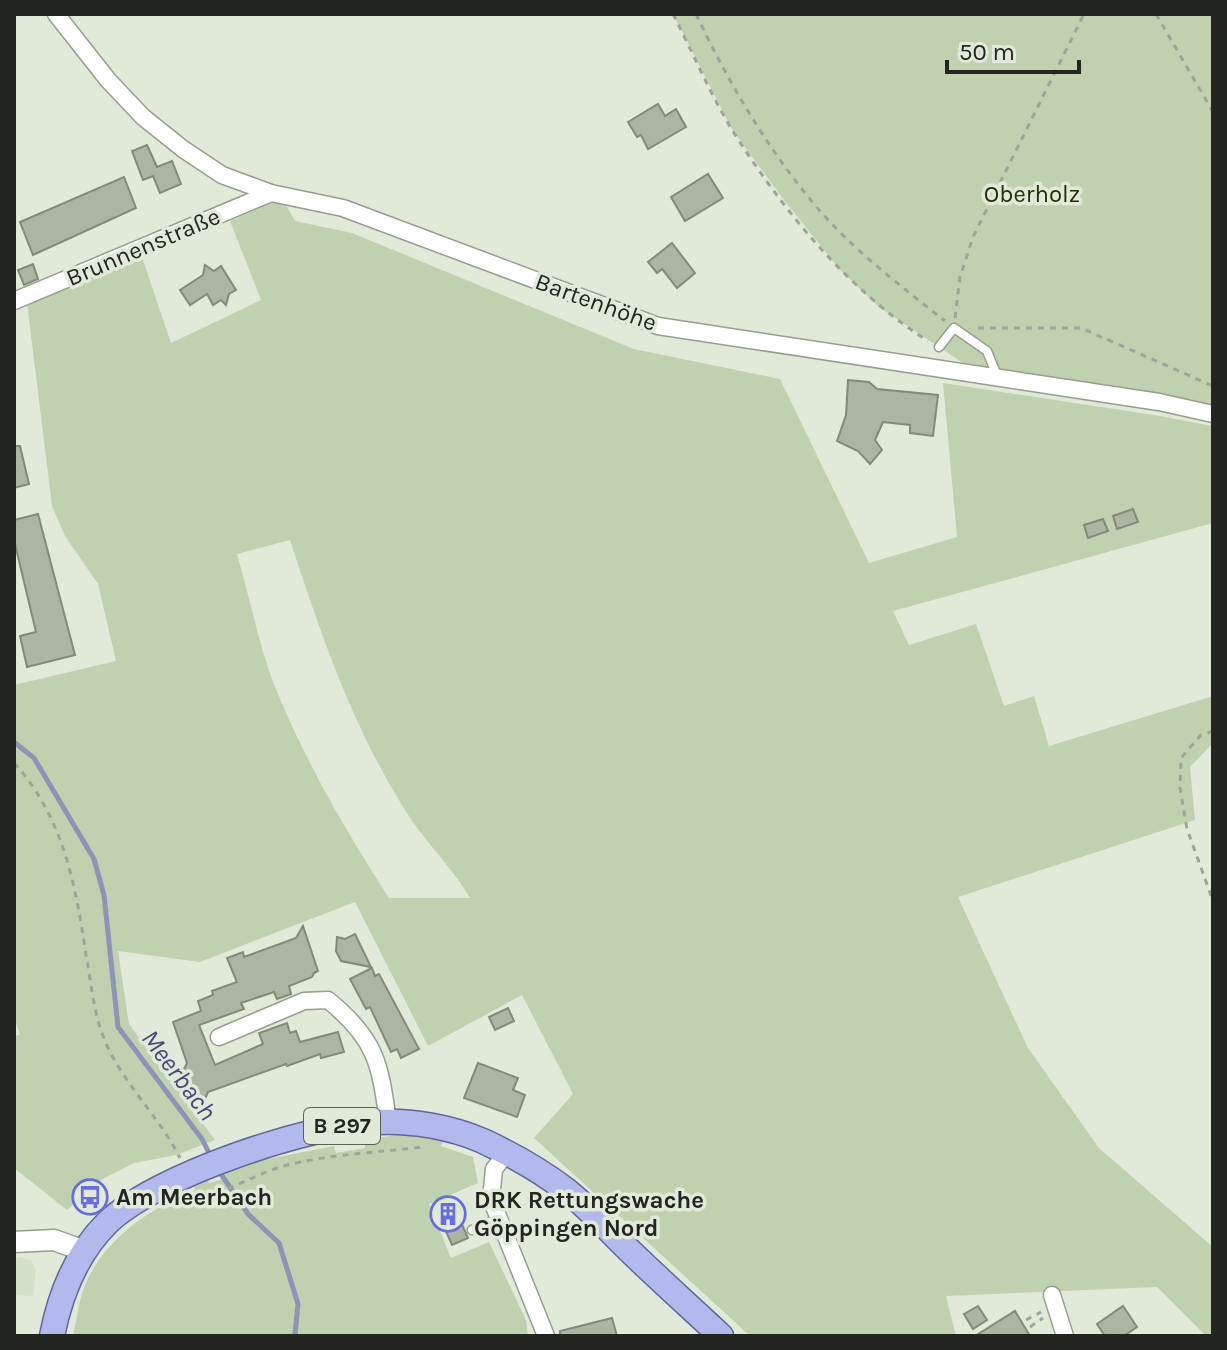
<svg xmlns="http://www.w3.org/2000/svg" width="1227" height="1350" font-family="Karla,sans-serif">
<rect width="100%" height="100%" fill="#e1ead9"/>
<!-- built -->
<path fill="#d4e1c9" d="M20 1257 31 1260 36 1269 33 1296 14 1295V1258Z"/>
<!-- green -->
<g fill="#c0d1b0" fill-rule="evenodd">
<path d="M673 14H1213V414L978 373 879 307 840 270 784 200 733 131Z"/>
<path d="M267 201 286 205 295 221 352 233 634 349 780 379 869 563 957 537 943 383 1160 416 1213 426V523L893 611 909 645 976 624 1004 706 1034 696 1049 746 1213 696V743L1190 767 1195 820 958 897 1028 1048 1099 1148 1213 1247V1336H1206L1157 1287 946 1296 956 1336H750L534 1138 573 1094 522 995 428 1046 355 902 200 962 118 951 129 1024 215 1140 176 1155 134 1163 101 1180 67 1210 14 1168V1037L20 1034 14 1018V685L116 661 98 584 65 536 52 506 27 303 141 254 171 343 261 300 230 221 264 206ZM290 540C321 634 351 724 405 810 424 841 452 867 470 898H389C346 831 306 763 276 689 259 647 250 598 237 554Z"/>
<path d="M401 1134 443 1141 441 1146 473 1157 478 1183 429 1204 451 1258 489 1242 526 1320 528 1336H73C76 1322 78 1307 82 1293 100 1241 147 1210 195 1190L193 1184 206 1177 209 1183 226 1178 225 1171 253 1162 334 1146 336 1153 365 1148V1140Z"/>
</g>
<g fill="none" stroke-linecap="round" stroke-linejoin="round">
<!-- stream -->
<g stroke="#8e94b6" stroke-width="5">
<path d="M14 742 34 758 94 859 104 895 118 1027 202 1139 212 1159"/>
<path d="M219 1171 248 1214 279 1243 298 1304 295 1335 292 1336"/>
</g>
</g>
<!-- building -->
<g fill="#acb4a4" stroke="#828a7a" stroke-width="2">
<path d="M658 104 665 116 676 109 686 127 648 149 641 135 637 137 628 122Z"/>
<path d="M147 145 157 167 172 161 181 184 160 193 153 176 143 180 132 151Z"/>
<path d="M708 174 723 198 685 221 671 197Z"/>
<path d="M124 177 136 208 33 255 20 222Z"/>
<path d="M672 243 695 273 677 288 662 269 657 273 648 262Z"/>
<path d="M33 264 38 279 24 285 18 270Z"/>
<path d="M205 265 214 271 221 266 236 290 229 294 226 305 221 300 213 305 207 294 190 305 180 290 203 275Z"/>
<path d="M848 380 869 382 877 389 938 395 933 436 910 433V425L883 422 875 440 882 450 870 464 858 451 837 441 846 415Z"/>
<path d="M14 446H20L29 484 14 488Z"/>
<path d="M1133 509 1138 522 1117 529 1113 516Z"/>
<path d="M38 514 75 655 27 667 20 636 36 632 14 540V520Z"/>
<path d="M1103 519 1108 531 1088 538 1084 525Z"/>
<path d="M303 926 318 971 314 973 312 977 289 986 291 994 277 999 274 992 241 1003 244 1009 199 1025 215 1065 263 1044 259 1033 287 1023 290 1033 296 1031 300 1042 338 1032 344 1052 321 1058 320 1054 287 1066 286 1064 208 1092 205 1099 202 1097 198 1106 190 1102 178 1089 181 1083 178 1081 187 1063 173 1022 201 1011 198 1001 213 995 212 991 237 982 227 958 243 952 244 957 296 938Z"/>
<path d="M355 934 371 967 341 961 336 951 337 937 345 939Z"/>
<path d="M372 968 375 976 379 974 419 1049 401 1058 397 1049 391 1052 370 1007 366 1009 350 979Z"/>
<path d="M508 1008 514 1021 495 1030 489 1017Z"/>
<path d="M478 1063 518 1078 513 1090 525 1095 517 1117 464 1098Z"/>
<path d="M450 1197 468 1238 452 1245 434 1204Z"/>
<path d="M978 1306 987 1320 973 1329 964 1314Z"/>
<path d="M1123 1306 1137 1327 1124 1336H1105L1097 1324Z"/>
<path d="M1015 1311 1030 1336H975Z"/>
<path d="M612 1318 617 1336H560V1331Z"/>
</g>
<g fill="none" stroke-linecap="round" stroke-linejoin="round">
<defs>
<g id="service">
<path d="M939 347 954 328 987 351 997 376"/>
<path d="M472 1230 497 1219"/>
</g>
<g id="minor">
<path d="M56 14 108 80 143 117 183 149 222 175 271 193 343 208 658 326 1159 402 1213 414"/>
<path d="M14 301 271 193"/>
<path d="M219 1037 304 1001 328 1000C376 1039 380 1063 388 1122"/>
<path d="M507 1153 494 1169 491 1199 546 1336"/>
<path d="M1052 1295 1065 1336"/>
</g>
<path id="tertiary" d="M14 1242 54 1240 85 1251"/>
<path id="primary" d="M52 1336C60 1295 77 1253 107 1223 155 1176 309 1125 376 1122 411 1120 451 1127 483 1141 511 1154 541 1171 566 1190 590 1209 610 1232 632 1253 661 1281 691 1308 721 1336"/>
</defs>
<!-- service casing -->
<use href="#service" stroke="#969e8e" stroke-width="11"/>
<!-- minor casing -->
<use href="#minor" stroke="#969e8e" stroke-width="19"/>
<!-- tertiary casing -->
<use href="#tertiary" stroke="#969e8e" stroke-width="23"/>
<!-- primary casing -->
<use href="#primary" stroke="#5f679d" stroke-width="27"/>
<!-- path -->
<g stroke="#9ea497" stroke-width="3" stroke-dasharray="6 6" stroke-linecap="butt">
<path d="M673 14C693 53 711 96 734 133 785 213 848 290 928 341"/>
<path d="M696 14C729 84 770 153 820 211 857 253 902 287 945 321"/>
<path d="M1156 14 1213 112"/>
<path d="M955 318 960 277 973 237 1084 14"/>
<path d="M978 328H1081L1213 386"/>
<path d="M1213 731 1201 735 1181 758 1180 788 1187 829 1213 901"/>
<path d="M14 763C63 816 76 886 86 955 91 981 93 1008 102 1033 118 1079 158 1114 180 1158"/>
<path d="M193 1197C224 1195 251 1176 280 1167 326 1154 375 1153 422 1147"/>
<path d="M1026 1320 1041 1312"/>
<path d="M1030 1327 1043 1318"/>
</g>
<!-- service -->
<use href="#service" stroke="#fff" stroke-width="8"/>
<!-- minor -->
<use href="#minor" stroke="#fff" stroke-width="16"/>
<!-- tertiary -->
<use href="#tertiary" stroke="#fff" stroke-width="20"/>
<!-- primary -->
<use href="#primary" stroke="#b3b9ec" stroke-width="24"/>
</g>
<!-- icons -->
<defs>
<symbol id="bus-ring" viewBox="-11 -11 22 22"><circle r="9.5" fill="#e1ead9" stroke="#676ce5" stroke-width="1.5"/><path d="M-5-6H5V4H4V6H2V4H-2V6H-4V4H-5ZM-3.5-4V0h7V-4ZM-3.5 1.2v1.5H-2V1.2ZM2 1.2v1.5H3.5V1.2Z" fill="#676ce5"/></symbol>
<symbol id="building-ring" viewBox="-11 -11 22 22"><circle r="9.5" fill="#e1ead9" stroke="#676ce5" stroke-width="1.5"/><path d="M-4-6H4V6H1V3H-1V6H-4ZM-2.5-4.3h1.7v1.8h-1.7ZM.8-4.3h1.7v1.8H.8ZM-2.5-1h1.7V.8h-1.7ZM.8-1h1.7V.8H.8Z" fill="#676ce5"/></symbol>
</defs>
<g fill-rule="evenodd">
<use href="#bus-ring" x="70" y="1177" width="40" height="40"/>
<use href="#building-ring" x="428" y="1194" width="40" height="40"/>
</g>
<g text-anchor="middle" dominant-baseline="central" stroke-width="7" stroke-linejoin="round" paint-order="stroke">
<!-- shield labels -->
<rect fill="#e1ead9" stroke="#5c6158" stroke-width="2" x="304" y="1108" width="76" height="36" rx="6"/>
<g font-size="22" font-weight="bold" fill="#232620">
<text x="342" y="1126">B 297</text>
</g>
<!-- park labels -->
<g font-size="24" fill="#203009" stroke="#e1ead9">
<text x="1032" y="194">Oberholz</text>
</g>
<!-- street labels -->
<g font-size="24" fill="#232620" stroke="#e1ead9">
<text transform="translate(143 247) rotate(-23)">Brunnenstraße</text>
<text transform="translate(596 302) rotate(20)">Bartenhöhe</text>
</g>
<!-- poi labels -->
<g font-size="24" font-weight="bold" fill="#232620" stroke="#e1ead9" text-anchor="start">
<text x="116" y="1197">Am Meerbach</text>
<text x="474" y="1200">DRK Rettungswache<tspan x="474" dy="28">Göppingen Nord</tspan></text>
</g>
<!-- water labels -->
<g font-size="26" font-style="italic" fill="#454b7c" stroke="#e1ead9">
<text transform="translate(179 1075) rotate(53)">Meerbach</text>
</g>
</g>
<!-- border -->
<rect width="1227" height="1350" fill="none" stroke="#232620" stroke-width="32"/>
<!-- scale -->
<path d="M947 60v12h132v-12" fill="none" stroke="#232620" stroke-width="4"/>
<text x="959" y="60" font-size="24" fill="#232620" stroke="#e1ead9" stroke-width="6" paint-order="stroke">50 m</text>
</svg>
